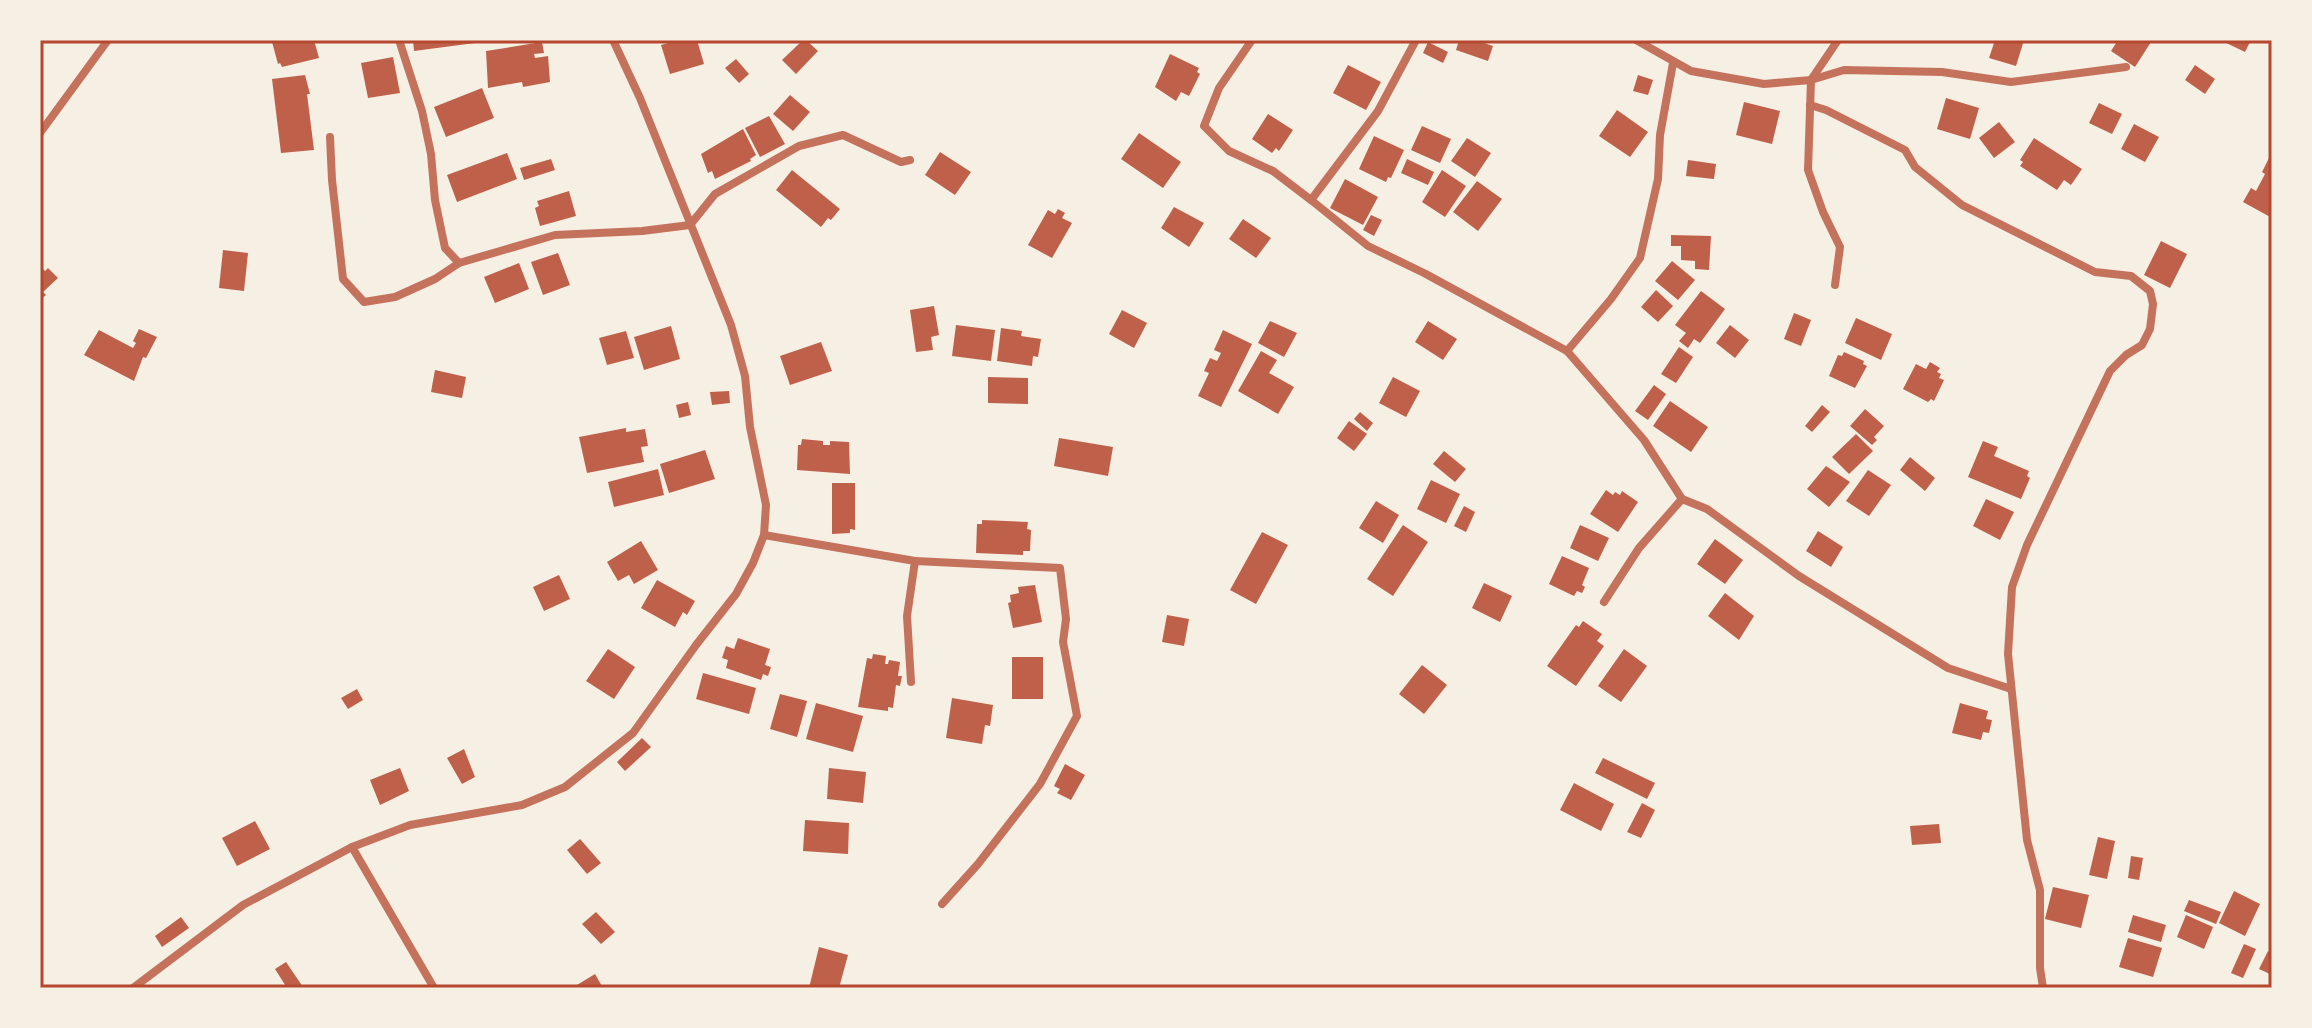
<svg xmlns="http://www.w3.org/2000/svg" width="2312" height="1028" font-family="'Fira Sans Condensed',sans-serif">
<rect width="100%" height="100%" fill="#f6efe4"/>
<!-- building -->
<g fill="#bf614a">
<path d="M280 40H314L319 58 282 67 280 63 278 64 272 42Z"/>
<path d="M413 40H474L475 43 414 51Z"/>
<path d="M679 40H697L704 64 670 74 661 45Z"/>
<path d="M803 40H806L818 51 796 74 782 60Z"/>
<path d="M1459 40H1475L1493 46 1488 61 1456 50Z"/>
<path d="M1995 40H2024L2016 66 1989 58Z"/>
<path d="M2118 40H2147L2151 42 2135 67 2111 51Z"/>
<path d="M2220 40H2251L2245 52Z"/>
<path d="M542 42 544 53 534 54 535 58 548 56 550 82 523 87 522 82 488 88 486 51Z"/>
<path d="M1428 42 1448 52 1443 63 1423 53Z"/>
<path d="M1170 54 1199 68 1197 72 1200 74 1189 96 1181 92 1176 101 1155 87Z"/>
<path d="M393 57 400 93 368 98 361 63Z"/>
<path d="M736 59 749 74 739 83 725 68Z"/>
<path d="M1348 65 1381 82 1366 110 1333 93Z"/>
<path d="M2195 65 2215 79 2205 94 2185 80Z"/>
<path d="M305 75 310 94H307L314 150 281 153 272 79Z"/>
<path d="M1638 75 1653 80 1648 95 1633 91Z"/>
<path d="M482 88 494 118 446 137 434 107Z"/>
<path d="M790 95 810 112 793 131 773 114Z"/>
<path d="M1946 98 1979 108 1970 139 1937 129Z"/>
<path d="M1744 102 1780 111 1772 144 1736 135Z"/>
<path d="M2099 103 2122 114 2112 134 2089 123Z"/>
<path d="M1617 110 1648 132 1630 157 1599 136Z"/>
<path d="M1268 114 1293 130 1279 151 1276 148 1272 153 1252 139Z"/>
<path d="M769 116 785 144 760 157 745 128Z"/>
<path d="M1999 122 2015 142 1994 158 1979 138Z"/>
<path d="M2134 124 2159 137 2145 162 2121 149Z"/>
<path d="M1422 126 1451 139 1440 163 1411 150Z"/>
<path d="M743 129 756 155 750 159 751 161 715 179 712 171 708 173 701 154Z"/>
<path d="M1139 133 1181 162 1163 188 1121 159Z"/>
<path d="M1374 136 1404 150 1391 178 1388 177 1386 182 1359 169Z"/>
<path d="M1467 138 1491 153 1475 177 1451 161Z"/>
<path d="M2034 138 2082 169 2071 185 2064 180 2057 190 2020 166 2023 162 2020 160Z"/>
<path d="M940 152 971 172 955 195 925 175Z"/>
<path d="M507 153 517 179 457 202 447 175Z"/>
<path d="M2269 158 2272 159V218L2243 202 2251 188 2256 191 2265 174 2262 172Z"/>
<path d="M551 159 555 170 524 180 520 168Z"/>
<path d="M1407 159 1434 172 1428 185 1401 173Z"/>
<path d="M1688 160 1716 164 1714 179 1686 176Z"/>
<path d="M792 170 840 209 831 220 828 218 821 227 776 190Z"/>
<path d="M1442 170 1466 186 1445 217 1422 202Z"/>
<path d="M1345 179 1378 197 1363 225 1330 208Z"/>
<path d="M1477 181 1502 199 1478 231 1453 212Z"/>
<path d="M569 191 576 216 540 226 535 208 539 206 537 201Z"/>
<path d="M1174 207 1204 223 1189 247 1161 228Z"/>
<path d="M1058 209 1065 213 1062 218 1072 223 1052 258 1028 245 1048 210 1055 214Z"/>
<path d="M1371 215 1382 220 1374 236 1363 230Z"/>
<path d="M1243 219 1271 238 1256 258 1229 239Z"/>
<path d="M1671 235 1711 236 1709 270 1695 269V261L1681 260V246H1671Z"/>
<path d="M2161 241 2187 254 2170 288 2144 275Z"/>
<path d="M223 250 248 253 244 291 219 288Z"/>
<path d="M558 253 570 285 543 295 531 262Z"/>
<path d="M1672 261 1695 280 1678 300 1655 281Z"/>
<path d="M519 263 529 289 495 303 484 277Z"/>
<path d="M40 266 45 271 48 268 58 278 43 292 46 295 40 300Z"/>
<path d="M1656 290 1673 306 1658 322 1641 307Z"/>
<path d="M1701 291 1725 309 1700 343 1694 339 1688 348 1679 341 1686 333 1675 325Z"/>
<path d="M934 306 939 335 931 337 933 350 916 352 910 310Z"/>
<path d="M1122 310 1147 323 1134 348 1109 334Z"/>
<path d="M1794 313 1811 320 1801 346 1784 339Z"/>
<path d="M1856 318 1892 334 1881 360 1845 343Z"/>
<path d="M1270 321 1297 333 1284 357 1258 343Z"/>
<path d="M1428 321 1457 339 1443 360 1415 342Z"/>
<path d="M956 325 995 330 991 361 952 356Z"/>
<path d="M1730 325 1749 340 1735 358 1716 343Z"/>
<path d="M671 326 680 359 644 370 634 337Z"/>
<path d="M1001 328 1022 331 1021 336 1041 339 1038 357 1033 356 1032 366 997 361Z"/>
<path d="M139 329 157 337 146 358 143 357 134 381 84 355 99 330 133 348 136 343 133 341Z"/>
<path d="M1223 330 1252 344 1221 407 1198 396 1209 373 1204 371 1210 358 1217 361 1221 353 1214 350Z"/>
<path d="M626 331 634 358 607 365 599 338Z"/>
<path d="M821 342 832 371 790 385 780 356Z"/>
<path d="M1679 347 1693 357 1676 383 1661 374Z"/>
<path d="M1261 351 1277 360 1269 373 1294 387 1278 414 1238 391Z"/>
<path d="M1844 352 1864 361 1863 364 1867 366 1855 388 1829 376 1838 355 1842 356Z"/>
<path d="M1930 362 1940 368 1937 372 1941 374 1939 378 1944 380 1934 401 1931 399 1928 402 1903 389 1916 364 1926 369Z"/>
<path d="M435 370 466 377 462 398 431 392Z"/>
<path d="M988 377 1028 378V404L988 403Z"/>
<path d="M1393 377 1420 391 1406 417 1379 403Z"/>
<path d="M1654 385 1666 394 1648 420 1635 411Z"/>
<path d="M729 391 730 403 712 405 710 392Z"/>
<path d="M1670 401 1708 427 1691 452 1653 426Z"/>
<path d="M688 402 691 415 679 418 676 405Z"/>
<path d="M1822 405 1830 412 1812 432 1805 426Z"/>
<path d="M1865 409 1884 426 1874 437 1877 440 1872 445 1850 426Z"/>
<path d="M1360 412 1373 423 1367 431 1354 419Z"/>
<path d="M1349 421 1367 434 1354 451 1337 438Z"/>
<path d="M626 428V432L645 429 648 446 641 447 644 462 587 473 579 437Z"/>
<path d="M1856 434 1873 451 1849 474 1832 457Z"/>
<path d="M1059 438 1113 447 1108 476 1054 466Z"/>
<path d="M802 439 823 441V445H830V441L849 442 850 474 797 470 798 445H801Z"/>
<path d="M1983 441 1998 447 1994 456 2029 471 2027 476 2030 478 2021 499 1968 477Z"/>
<path d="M705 450 715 479 669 493 660 464Z"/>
<path d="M1444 451 1466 469 1455 482 1433 464Z"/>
<path d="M1910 457 1935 478 1925 491 1900 470Z"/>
<path d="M1826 466 1850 482 1829 507 1807 489Z"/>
<path d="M658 469 664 495 614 507 608 482Z"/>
<path d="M1868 470 1891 485 1869 516 1846 501Z"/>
<path d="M1431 480 1460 494 1446 523 1417 509Z"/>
<path d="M832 483H855V530L850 529V533L832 534Z"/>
<path d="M1606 490 1613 495 1615 492 1620 495 1622 491 1638 502 1618 532 1590 514Z"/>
<path d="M1986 499 2014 512 2000 540 1973 526Z"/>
<path d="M1376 501 1399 515 1383 543 1359 528Z"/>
<path d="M1464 506 1475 512 1466 532 1454 526Z"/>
<path d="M982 520 1028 522 1027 529 1031 530 1030 551H1023V555L976 553 977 524H982Z"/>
<path d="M1403 525 1428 542 1393 596 1367 579Z"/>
<path d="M1580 525 1609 538 1598 561 1570 548Z"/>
<path d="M1818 531 1843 547 1831 567 1806 551Z"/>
<path d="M1262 532 1288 545 1256 604 1230 590Z"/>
<path d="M1715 539 1743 560 1725 584 1697 564Z"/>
<path d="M641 541 658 570 634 584 629 575 618 581 607 562Z"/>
<path d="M1562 556 1589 568 1582 585 1585 587 1582 593 1577 591 1574 596 1549 584Z"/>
<path d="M559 575 570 599 544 611 533 587Z"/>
<path d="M657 580 695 601 687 615 683 612 675 627 641 608Z"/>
<path d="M1484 583 1512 596 1500 622 1472 608Z"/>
<path d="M1035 585 1042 622 1013 628 1008 603 1011 602 1010 595 1019 593 1018 587Z"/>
<path d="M1725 593 1754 616 1739 640 1708 616Z"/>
<path d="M1167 615 1189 619 1184 646 1162 642Z"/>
<path d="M1583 621 1602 634 1597 641 1604 646 1576 686 1547 666 1576 625 1579 627Z"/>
<path d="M738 638 770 649 765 665 771 667 768 676 763 674 761 680 726 668 728 660 722 658 726 646 734 649Z"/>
<path d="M608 649 635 667 614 699 586 681Z"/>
<path d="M1624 649 1647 666 1621 702 1598 686Z"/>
<path d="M873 654 886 656 885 664H888L889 660 900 662 898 676H902L900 686 896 685 893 708 888 707V711L858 707 867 658 872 659Z"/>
<rect x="1012" y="657" width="31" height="42"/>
<path d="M1422 665 1447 685 1424 714 1399 694Z"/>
<path d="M703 673 756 688 749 714 696 699Z"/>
<path d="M357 689 363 700 348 709 341 698Z"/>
<path d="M780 694 807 701 797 737 770 729Z"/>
<path d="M952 698 993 705 990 726 985 725 982 744 946 738Z"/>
<path d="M816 703 863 716 853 752 806 739Z"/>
<path d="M1960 703 1988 711 1986 719 1992 720 1989 733 1983 732 1981 740 1952 733Z"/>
<path d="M642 738 651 747 625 771 617 762Z"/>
<path d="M464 749 475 777 462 784 447 758Z"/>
<path d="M1603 758 1655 783 1647 799 1595 773Z"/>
<path d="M1065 764 1085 775 1071 800 1057 793 1060 789 1054 786Z"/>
<path d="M400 768 409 791 380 805 370 780Z"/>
<path d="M829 768 866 772 863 803 827 799Z"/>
<path d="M1574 783 1614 804 1601 831 1560 810Z"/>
<path d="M1642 803 1655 810 1641 838 1627 832Z"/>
<path d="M805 820 849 823 848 854 803 851Z"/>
<path d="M255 821 270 849 237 866 222 838Z"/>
<path d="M1939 824 1941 843 1912 845 1910 826Z"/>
<path d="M2098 837 2115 841 2107 879 2089 875Z"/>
<path d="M580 839 601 863 587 874 567 850Z"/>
<path d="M2131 856 2143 858 2139 880 2128 878Z"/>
<path d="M2053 887 2089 895 2081 928 2045 919Z"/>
<path d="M2234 891 2260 904 2245 936 2219 923Z"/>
<path d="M2189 900 2221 912 2216 924 2184 911Z"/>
<path d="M596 912 615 932 601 944 582 924Z"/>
<path d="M2133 915 2166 925 2161 942 2128 932Z"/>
<path d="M2186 915 2213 927 2204 949 2177 937Z"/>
<path d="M181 917 189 928 162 947 155 936Z"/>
<path d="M2128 938 2162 948 2153 977 2119 967Z"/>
<path d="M2244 944 2256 949 2243 978 2231 973Z"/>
<path d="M819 947 848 955 839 988H809Z"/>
<path d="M2268 951 2272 953V975L2259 969Z"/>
<path d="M286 962 303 987 301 988H287L275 969Z"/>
<path d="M595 974 603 988H572Z"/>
</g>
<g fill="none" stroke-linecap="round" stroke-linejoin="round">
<!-- minor -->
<g stroke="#c5725c" stroke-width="8">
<path d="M399 40 422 111 431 154 435 200 445 248 459 263"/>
<path d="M1252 40 1219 88 1204 126 1229 151 1273 171 1311 200"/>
<path d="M1416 40 1378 111 1311 200 1368 246 1424 273 1567 351"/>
<path d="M1636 40 1691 71 1764 84 1811 80 1844 70 1942 72 2011 82 2126 67"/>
<path d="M1673 63 1660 135 1658 179 1640 258 1611 299 1567 351 1644 440 1682 499"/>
<path d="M1810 105 1826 110 1905 150 1915 167 1962 205 2095 272 2131 276 2150 291 2153 304 2150 329 2142 345 2126 355 2110 371 2027 545 2012 587 2008 654 2027 840 2040 890V968L2043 988"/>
<path d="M40 133 108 40"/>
<path d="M330 137 332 180 343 279 364 302 395 297 435 279 459 263 555 235 642 231 690 225 715 194 799 146 843 135 901 162 910 160"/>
<path d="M1835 285 1840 247 1823 212 1808 170 1811 80 1838 40"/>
<path d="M764 535 915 561 907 616 911 682"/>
<path d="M915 561 1060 568 1066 619 1063 642 1077 716 1040 784 978 864 942 904"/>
<path d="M1604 602 1639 548 1682 499 1707 509 1799 576 1948 668 2011 689"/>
<path d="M352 847 434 988"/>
<path d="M133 988 243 905 352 847 410 825 522 805 565 787 633 733 696 645 736 594 753 563 764 535 766 505 750 427 745 376 731 325 640 98 613 40"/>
</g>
</g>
<!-- border -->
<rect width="2312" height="1028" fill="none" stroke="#f6efe4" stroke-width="84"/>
<rect x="42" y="42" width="2228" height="944" fill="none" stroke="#b5482f" stroke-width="3"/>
</svg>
